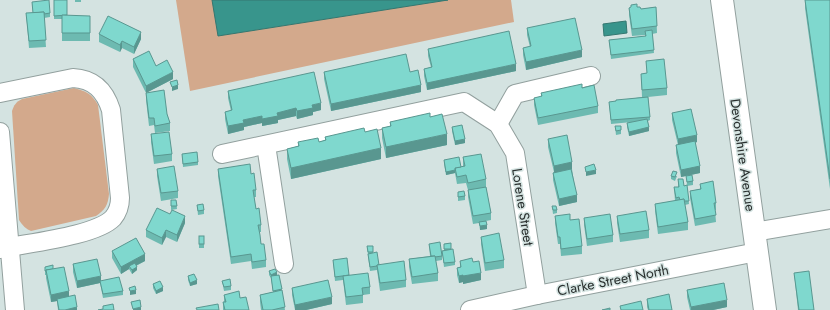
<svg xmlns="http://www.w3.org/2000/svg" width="830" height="310" font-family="Jost,sans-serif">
<rect width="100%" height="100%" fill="#d4e3e1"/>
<!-- green -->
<g fill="#d3a98c">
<path d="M176 0H511L514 22 190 91Z"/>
<path d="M74 88C86 91 92 94 98 105L109 194C108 205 105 210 96 216L31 231C26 229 22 225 19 220L12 111C14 105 16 102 22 99Z"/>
</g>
<!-- water -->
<g fill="#38958c" stroke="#347770">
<path d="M212 0H448L218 36Z"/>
<path d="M626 21 627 33 604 36 603 24Z"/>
</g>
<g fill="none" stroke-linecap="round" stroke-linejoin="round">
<defs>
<g id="minor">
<path d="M0 93 73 78C94 79 105 91 111 110L120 198C120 205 118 212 113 218 96 236 27 243 0 249"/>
<path d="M498 124 515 94 591 76"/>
<path d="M0 132 15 310"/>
<path d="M266 145 284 264"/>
<path d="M222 154 464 102 498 124 515 153 537 295"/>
<path d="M754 232 830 219"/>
<path d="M470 310 537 295 757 252"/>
</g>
<path id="major" d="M722 0 765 310"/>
</defs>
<!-- minor casing -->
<use href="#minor" stroke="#92a09e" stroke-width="20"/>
<!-- major casing -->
<use href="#major" stroke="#92a09e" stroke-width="24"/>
<!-- minor -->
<use href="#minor" stroke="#fff" stroke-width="18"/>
<!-- major -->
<use href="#major" stroke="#fff" stroke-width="22"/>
</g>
<!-- wall -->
<g fill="#6dbab1">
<path d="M54 0 67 16H90V41H62V19H54Z"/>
<rect x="75" y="0" width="6" height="2"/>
<path d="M805 0H830V189L805 8Z"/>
<path d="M32 2 50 13V17L44 18 46 47 29 48 26 13H33Z"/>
<path d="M637 7 641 9 656 7 657 33 652 34 654 53 611 59 609 40 645 36V35L632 36 629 15V8Z"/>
<path d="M527 28 582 57 526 70 523 55V48L530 47 527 35Z"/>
<path d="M99 34 141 39 134 54 122 48 120 52 99 42Z"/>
<path d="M428 49 516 71 427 90 424 76V69L431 67 428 56Z"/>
<path d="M133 59 156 66 173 79 146 93 167 114 170 123V131L155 133 154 125 149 126 146 100V93L133 67Z"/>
<path d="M646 61 667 88V95L648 97 650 117V120L648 121 649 131 629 136 627 127V123L632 122 611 124 609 102 642 97 641 74 647 73Z"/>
<path d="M324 72H410L421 92 331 111 324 79Z"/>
<path d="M582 88 598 106V113L538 125 534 105V98L541 97V93Z"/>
<path d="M228 91 321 110 313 112V115L297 119 296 116 278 120V123L262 126V123L244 127V130L228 134 225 119V112L231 111 228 98Z"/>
<path d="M672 113 697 142 695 143 700 173 681 177 676 153V145H678L672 120Z"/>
<path d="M390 122 447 145 386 158 382 138V128L390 126Z"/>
<path d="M615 126 621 130V134L616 135Z"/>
<path d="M452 127 465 143 455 145 452 131Z"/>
<path d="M365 132 381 159 291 179 287 159V149L298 146V142H319L325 140V137Z"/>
<path d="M151 134 172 154V161L154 164 151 142Z"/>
<path d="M548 139 572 169 577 202 559 206 553 180V173L554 172 548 147Z"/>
<path d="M182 154 198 162V165L183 167Z"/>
<path d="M463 157 486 179V187L491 213V220L486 221 487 229 480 230 479 223 473 224 468 197V190L466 183 457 184 455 173 446 175 444 164V160L461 167 463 166Z"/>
<path d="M157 169 178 191V198L161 201 157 176Z"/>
<path d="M218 169 251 174 256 190V197H254L256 209 261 225V232H259L261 244 266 260V267L252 269 251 261 231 264 218 176Z"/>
<path d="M671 176H677L675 181 671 179Z"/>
<path d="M686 176 693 181V185L687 186 689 204 685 205 688 222V230L658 234 655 211V204L675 201 674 187H678V179L684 186 687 185Z"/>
<path d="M700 184 716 203V210H715L716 222 695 226 690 198V191L700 189Z"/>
<path d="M458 192 465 196V200L458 201Z"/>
<path d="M171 200H176L177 209 171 210Z"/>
<path d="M197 205 204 210V214L198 215Z"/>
<path d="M552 206 557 210V213L553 214Z"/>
<path d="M555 216 570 220 582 246V254L561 256 560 244H558L555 223Z"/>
<path d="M617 216 649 230V238L620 242 617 223Z"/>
<path d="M584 218 613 235V242L587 246 584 225Z"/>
<path d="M185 223 177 242 166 237 162 245 146 237V230Z"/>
<rect x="199" y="236" width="5" height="12"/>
<path d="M481 237 504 260V268L485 271 481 244Z"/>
<path d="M451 243V249L455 262V265L444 267 442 251 444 250V244Z"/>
<path d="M429 244 442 256V260L436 261 438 273V281L412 284 409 267V259L430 256Z"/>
<path d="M367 246H373V253L379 265 406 280V287L380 291 377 270 370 271 368 256Z"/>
<path d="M112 251 145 261 136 266 137 270 132 274 129 269 121 274 112 258Z"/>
<path d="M333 260 349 275 370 287V294L363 295V303L346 305 343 280 335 281Z"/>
<path d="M460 261 473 262 481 280 463 284V282L459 283 457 275V268L460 267Z"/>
<path d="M73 264 101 281 123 291V295L103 298 100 283 77 288 73 272Z"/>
<path d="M45 267 53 269 77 310H58L57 301 51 302 46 278V275H45Z"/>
<path d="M269 271 277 275H279L285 310H261L260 302V295L273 292 271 278 269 275Z"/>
<path d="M794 273 814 310H798Z"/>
<path d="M188 276 197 284 190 286 188 280Z"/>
<path d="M222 281 231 286V290L224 291Z"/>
<path d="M153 284 163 291 156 294 153 288Z"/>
<path d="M292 288 332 304 306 310H295L292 295Z"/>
<path d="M687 290 727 307 713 310H690L687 297Z"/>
<path d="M224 295 240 298 249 310H223V302H224Z"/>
<path d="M647 299 672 310H648L647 307Z"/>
</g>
<!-- shaded-wall -->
<g fill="#599790">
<path d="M141 32V39L134 54V47Z"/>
<path d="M122 41V48L120 52V45Z"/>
<path d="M582 50V57L526 70V62Z"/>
<path d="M516 64V71L427 90V83Z"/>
<path d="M173 72V79L146 93V86Z"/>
<path d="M178 85V89L172 91V87Z"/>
<path d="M421 85V92L331 111V104Z"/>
<path d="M321 103V110L313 112V115L297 119V111L312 105Z"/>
<path d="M296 108V116L278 120V123L262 126V119L277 113Z"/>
<path d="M262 116V123L244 127V130L228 134V126L243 120Z"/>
<path d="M649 127V131L629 136V132Z"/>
<path d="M447 134V145L386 158V147Z"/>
<path d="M697 135V142L678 146V139Z"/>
<path d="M465 139V143L455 145V141Z"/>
<path d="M381 148V159L291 179V168Z"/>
<path d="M572 162V169L554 173V166Z"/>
<path d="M700 166V173L681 177V170Z"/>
<path d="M455 170V173L446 175V172Z"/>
<path d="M596 170V174L586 176V172Z"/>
<path d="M577 195V202L559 206V199Z"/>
<path d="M185 216V223L177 242V235Z"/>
<path d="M487 225V229L480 230V226Z"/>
<path d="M166 230V237L162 245V238Z"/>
<path d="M145 254V261L131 268 129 266V269L121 274V267Z"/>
<path d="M137 267V270L132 274V270Z"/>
<path d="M277 272V276L271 278V275Z"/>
<path d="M481 273V280L463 284V276Z"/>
<path d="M463 275V282L459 283V276Z"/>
<path d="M101 276V283L100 281V283L77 288V281Z"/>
<path d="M197 280V284L190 286V283Z"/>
<path d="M163 287V291L156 294V291Z"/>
<path d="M136 290V294L130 295V291Z"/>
<path d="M69 291V298L57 299V301L51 302V295Z"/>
<path d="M332 297V304L306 310H295V305Z"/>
<path d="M727 300V307L713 310H691V307Z"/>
<path d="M77 307V310H65Z"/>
<path d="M141 307V310H133V309Z"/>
</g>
<!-- building -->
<g fill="#7fd8ce" stroke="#599790">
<path d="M49 0 50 13 44 14V12L33 13 32 2Z"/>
<path d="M54 0H67V15L54 16Z"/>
<path d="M805 0H830V179Z"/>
<path d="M637 4V7H640L641 9 656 7 657 26 632 29 629 8 631 7V5Z"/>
<path d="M44 12 46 40 29 41 26 13Z"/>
<path d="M62 15 90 16V33H62Z"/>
<path d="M108 16 141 32 134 47 122 41 120 45 99 34Z"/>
<path d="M575 18 582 50 526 62 523 48 531 46 527 28Z"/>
<path d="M652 30 654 50 611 55 609 40 646 36 645 31Z"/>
<path d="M509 31 516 64 427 83 424 69 432 67 428 49Z"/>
<path d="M149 51 156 66 167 60 173 72 146 86 133 59Z"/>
<path d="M406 54 410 72 418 70 421 85 331 104 324 72Z"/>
<path d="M664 59 667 88 642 90 641 74 647 73 646 61Z"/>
<path d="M314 72 321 103 312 105 313 108 297 111 296 108 277 113 278 116 262 119V116L243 120 244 123 228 126 225 112 232 110 228 91Z"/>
<path d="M177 80 178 85 172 87 170 82Z"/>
<path d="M582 84V88L594 85 598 106 538 118 534 98 542 96 541 93Z"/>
<path d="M164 90 167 114 170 123 155 126 154 118H149L146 93Z"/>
<path d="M648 97 650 117 611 120 609 102 616 101V100Z"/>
<path d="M691 109 697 135 678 139 672 113Z"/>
<path d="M430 113V117L442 114 447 134 386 147 382 128 391 126 390 122Z"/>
<path d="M647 119 649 127 629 132 627 123Z"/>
<path d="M462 125 465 139 455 141 452 127Z"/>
<path d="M615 126H621V130L616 131Z"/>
<path d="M364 128 365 132 377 129 381 148 291 168 287 149 299 146 298 142 318 138 319 142 326 140 325 137Z"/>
<path d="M169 132 172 154 154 156 151 134Z"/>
<path d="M567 135 572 162 554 166 548 139Z"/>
<path d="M695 141 700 166 681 170 676 145Z"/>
<path d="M197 152 198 162 183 164 182 154Z"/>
<path d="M481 154 486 179 468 183 466 175 457 177 455 168 465 166 463 157Z"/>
<path d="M459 157 461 167 455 168V170L446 172 444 160Z"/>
<path d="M250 164 251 174 254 173 256 190H253L256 209 259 208 261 225H258L260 235 261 244H264L266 260 252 262 251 254 231 257 218 169Z"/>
<path d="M594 164 596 170 586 172 585 167Z"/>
<path d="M174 166 178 191 161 193 157 169Z"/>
<path d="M571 169 577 195 559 199 553 173Z"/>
<path d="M673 171 677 172 675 177 671 176Z"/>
<path d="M692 175 693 181 687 182 686 176Z"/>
<path d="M678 179H683L684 186 687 185 689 201H684V199L680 200 679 197 676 198 674 187H679Z"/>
<path d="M713 181 716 203H714L716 215 695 219 690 191 701 189 700 184Z"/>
<path d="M486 187 491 213 473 216 468 190Z"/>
<path d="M464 191 465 196 458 197V192Z"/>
<path d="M684 199 688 222 658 227 655 204Z"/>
<path d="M171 200H176L177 206H171Z"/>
<path d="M203 204 204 210 198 211 197 205Z"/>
<path d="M552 206H556L557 210H553Z"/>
<path d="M157 208 170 214 172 210 185 216 177 235 166 230 162 238 146 230Z"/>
<path d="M646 211 649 230 620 234 617 216Z"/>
<path d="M570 214V220L579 219 582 246 561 249 560 237H558L555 216Z"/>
<path d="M610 214 613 235 587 239 584 218Z"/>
<path d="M486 221 487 225 480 226 479 222Z"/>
<path d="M499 233 504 260 485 263 481 237Z"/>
<rect x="199" y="236" width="5" height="8"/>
<path d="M136 238 145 254 121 267 112 251Z"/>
<path d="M440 242 442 256 435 257V256H431L429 244Z"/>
<path d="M451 243V249H444V244Z"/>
<path d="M367 246H373V252H368Z"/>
<path d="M453 249 455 262 444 263 442 251Z"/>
<path d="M377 252 379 265H377V266L370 267 368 254Z"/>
<path d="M435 256 438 273 412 277 409 259Z"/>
<path d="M347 258 349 275 335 277 333 260Z"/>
<path d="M472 258 473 262 479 261 481 273 463 276V275L459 276 457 268 461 267 460 261Z"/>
<path d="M97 259 101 276 77 281 73 264Z"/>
<path d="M404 261 406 280 380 283 377 265Z"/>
<path d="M135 263 137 267 132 270 129 266Z"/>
<path d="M53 265V269L46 270V271H45V267Z"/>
<path d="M64 267 69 291 51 295 46 270Z"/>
<path d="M275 269 277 272 271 275 269 271Z"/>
<path d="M809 271 814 310H799L794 273Z"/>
<path d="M368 273 370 287 362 288 363 295 346 297 343 276Z"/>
<path d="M194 274 197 280 190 283 188 276Z"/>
<path d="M279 275 282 289 273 291 271 276Z"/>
<path d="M119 277 123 291 103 294 100 281Z"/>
<path d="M230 279 231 286 224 287 222 281Z"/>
<path d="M328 280 332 297 295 305 292 288Z"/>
<path d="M160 281 163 287 156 291 153 284Z"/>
<path d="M724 283 727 300 691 307 687 290Z"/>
<path d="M135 286 136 290 130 291 129 288Z"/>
<path d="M282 290 285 307 272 310H263L260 295Z"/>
<path d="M239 291 240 298 246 297 249 310H225L223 302H226L224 295Z"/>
<path d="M669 294 672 310H649L647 299Z"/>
<path d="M75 295 77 307 65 310H59L57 299Z"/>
<path d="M140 300 141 307 133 309 131 302Z"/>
<path d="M641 301 643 310H621L620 306Z"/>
<path d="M113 304 114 310H98L103 309V306Z"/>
<path d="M218 304 219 310H197L196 308Z"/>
<path d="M610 308V310H602Z"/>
</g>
<g text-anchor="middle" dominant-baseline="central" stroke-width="3" stroke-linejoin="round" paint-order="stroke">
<!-- street labels -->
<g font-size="14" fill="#2b3130" stroke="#d4e3e1">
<text transform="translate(743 155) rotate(82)">Devonshire Avenue</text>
<text transform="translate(523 207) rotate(81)">Lorene Street</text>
<text transform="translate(613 280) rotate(-11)">Clarke Street North</text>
</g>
</g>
</svg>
